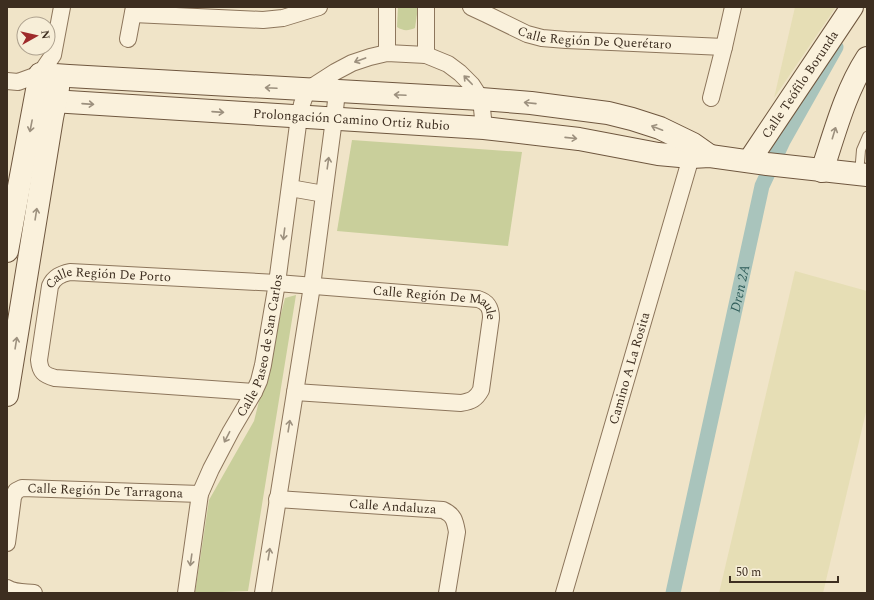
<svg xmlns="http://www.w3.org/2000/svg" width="874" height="600" font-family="Spectral,serif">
<rect width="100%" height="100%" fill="#f0e4c8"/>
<!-- farmland -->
<g fill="#e6deb5">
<path d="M795 7H836L774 98Z"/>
<path d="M795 271 867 291V408L823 593H719Z"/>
</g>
<!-- green -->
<g fill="#c9cf9b">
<path d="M398 7H418L415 28C408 31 403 31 397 27Z"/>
<path d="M352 140 522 152 508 246 337 231Z"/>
<path d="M296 295 248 591 195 593 209 500 254 421 285 298Z"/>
</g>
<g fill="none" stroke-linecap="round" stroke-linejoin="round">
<!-- canal -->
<path stroke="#a9c4bc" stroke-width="15" id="s1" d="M673 593 762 186 783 141 836 47"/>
<defs>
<path id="lane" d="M859 174 861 150 867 136"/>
<g id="street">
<path d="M387 7V53"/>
<path id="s2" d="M471 7 486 14 527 34 542 38 566 40 724 47"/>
<path d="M133 14 263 20 283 18 319 7"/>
<path d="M128 39 134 7"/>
<path d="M426 55V7"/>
<path d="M7 81 18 82 40 74 53 55 62 7"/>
<path d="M711 98 724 47 733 7"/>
<path d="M290 188 324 194"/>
<path id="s3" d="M254 392 55 378C44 375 40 372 39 360L50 286C54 277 61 274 70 272L277 283 478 299C488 302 491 308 491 318L481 390C476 399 472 401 461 403L295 392"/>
<path id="s4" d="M277 499 443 510C454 515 455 521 457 532L447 593"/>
<path id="s5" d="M7 543 13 497 16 491 22 488 200 494"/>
<path d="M7 588C15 593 25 592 34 593"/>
<path id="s6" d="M186 593 200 494 211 469 231 431 254 392 259 381 263 365 277 283 299 117 302 104 307 90 335 72 352 63 370 57 387 53 426 55 448 64 460 73 472 85 481 99 484 128"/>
<path d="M263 593 312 286 334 119 337 91"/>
<path id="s7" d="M564 593 691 157 692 148"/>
</g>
<g id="secondary">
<path id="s8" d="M36 100 484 128 579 139 658 154 691 157 710 156 767 164 867 175"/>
<path id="s9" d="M749 161 852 7"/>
<path d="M822 171C835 132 845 92 867 58"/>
<path d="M7 251 40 74 69 76 481 99 531 103 608 113 632 119 660 128 693 144 710 156"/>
<path d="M7 395 52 118 58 88"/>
</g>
</defs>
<!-- lane casing -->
<use href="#lane" stroke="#8d765c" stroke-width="10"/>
<!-- street casing -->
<use href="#street" stroke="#8d765c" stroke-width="18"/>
<!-- secondary casing -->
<use href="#secondary" stroke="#6f573f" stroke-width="24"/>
<!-- lane -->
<use href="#lane" stroke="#faf1dc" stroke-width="8"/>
<!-- street -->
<use href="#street" stroke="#faf1dc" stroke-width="16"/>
<!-- secondary -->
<use href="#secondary" stroke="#faf1dc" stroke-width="22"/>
</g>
<!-- one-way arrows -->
<defs><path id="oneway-shaft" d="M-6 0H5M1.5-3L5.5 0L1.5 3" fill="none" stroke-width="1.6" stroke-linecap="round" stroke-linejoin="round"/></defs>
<g stroke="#9c907e">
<use href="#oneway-shaft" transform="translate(360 60) rotate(160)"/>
<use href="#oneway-shaft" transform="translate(468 80) rotate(-134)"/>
<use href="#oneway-shaft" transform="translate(271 88) rotate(-177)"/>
<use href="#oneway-shaft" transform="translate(400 95) rotate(-177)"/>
<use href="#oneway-shaft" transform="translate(530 103) rotate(-174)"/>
<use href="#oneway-shaft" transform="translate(88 104) rotate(4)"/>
<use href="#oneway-shaft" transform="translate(218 112) rotate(4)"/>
<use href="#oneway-shaft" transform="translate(31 126) rotate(101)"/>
<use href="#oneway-shaft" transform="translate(657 128) rotate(-159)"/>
<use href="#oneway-shaft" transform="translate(834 133) rotate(-73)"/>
<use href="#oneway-shaft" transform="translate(571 138) rotate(6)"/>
<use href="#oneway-shaft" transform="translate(328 163) rotate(-82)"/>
<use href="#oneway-shaft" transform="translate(36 214) rotate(-81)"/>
<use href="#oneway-shaft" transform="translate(284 234) rotate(97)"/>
<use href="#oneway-shaft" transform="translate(16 343) rotate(-81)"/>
<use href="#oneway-shaft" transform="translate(289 426) rotate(-81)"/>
<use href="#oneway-shaft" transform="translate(227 437) rotate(117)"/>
<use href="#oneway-shaft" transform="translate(269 554) rotate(-81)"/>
<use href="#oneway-shaft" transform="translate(191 560) rotate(98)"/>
</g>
<g text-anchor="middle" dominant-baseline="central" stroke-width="3" stroke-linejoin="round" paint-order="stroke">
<!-- street labels -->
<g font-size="13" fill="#3d2e20" stroke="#f7eed8">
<text stroke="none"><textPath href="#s2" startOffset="130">Calle Región De Querétaro</textPath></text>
<text stroke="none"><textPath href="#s9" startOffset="92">Calle Teófilo Borunda</textPath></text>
<text stroke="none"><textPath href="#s8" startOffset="316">Prolongación Camino Ortiz Rubio</textPath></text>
<text stroke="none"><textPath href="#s3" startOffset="363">Calle Región De Porto</textPath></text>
<text stroke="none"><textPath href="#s3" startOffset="696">Calle Región De Maule</textPath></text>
<text stroke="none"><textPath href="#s6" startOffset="262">Calle Paseo de San Carlos</textPath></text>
<text stroke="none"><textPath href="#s7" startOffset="234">Camino A La Rosita</textPath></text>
<text stroke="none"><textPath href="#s5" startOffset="143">Calle Región De Tarragona</textPath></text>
<text stroke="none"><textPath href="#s4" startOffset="116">Calle Andaluza</textPath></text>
</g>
<!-- water labels -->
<g font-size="14" font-style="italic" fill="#2f5d5a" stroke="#f7eed8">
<text stroke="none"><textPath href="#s1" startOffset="312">Dren 2A</textPath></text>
</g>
</g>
<!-- border -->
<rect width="874" height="600" fill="none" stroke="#3d2e20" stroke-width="16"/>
<!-- north arrow -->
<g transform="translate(36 36) rotate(82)"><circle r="19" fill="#f7eed8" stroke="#ada18e"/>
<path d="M0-3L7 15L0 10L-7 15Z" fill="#9e2a2b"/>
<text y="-6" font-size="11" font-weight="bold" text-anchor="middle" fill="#3d2e20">N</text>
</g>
<!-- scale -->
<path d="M730 576v6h108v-6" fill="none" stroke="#3d2e20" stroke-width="2"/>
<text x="736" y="576" font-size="12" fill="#3d2e20" stroke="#f7eed8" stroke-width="3" paint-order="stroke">50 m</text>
</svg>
